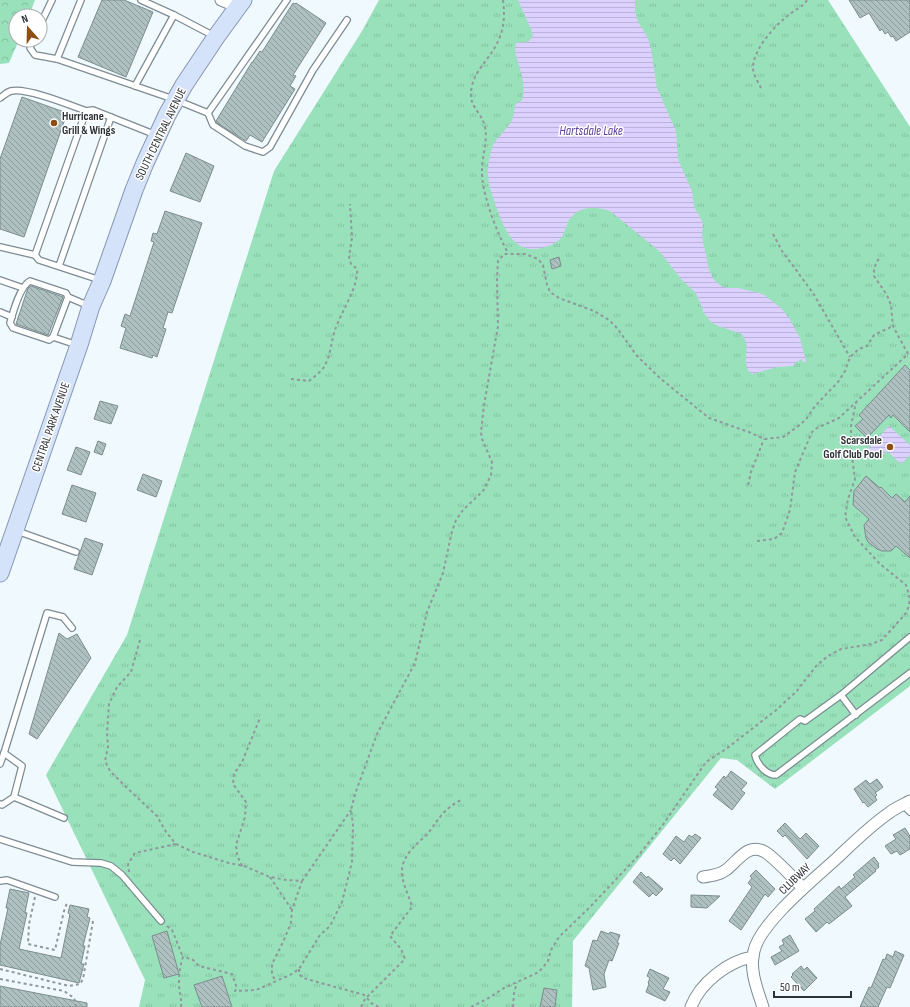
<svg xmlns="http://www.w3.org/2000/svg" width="910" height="1007" font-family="'Sofia Sans Condensed',sans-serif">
<defs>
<pattern id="grass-tufts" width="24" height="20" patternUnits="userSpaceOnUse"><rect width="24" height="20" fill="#98e1bb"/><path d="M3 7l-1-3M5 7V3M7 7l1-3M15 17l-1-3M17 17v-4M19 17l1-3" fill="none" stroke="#83c2a1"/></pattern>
<pattern id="forest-crowns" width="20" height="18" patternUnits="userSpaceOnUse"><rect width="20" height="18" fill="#98e1bb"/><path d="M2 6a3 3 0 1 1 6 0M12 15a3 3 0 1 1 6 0" fill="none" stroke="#83c2a1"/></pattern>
<pattern id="water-rules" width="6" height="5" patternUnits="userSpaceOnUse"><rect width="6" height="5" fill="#dbd0fe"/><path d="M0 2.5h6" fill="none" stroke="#bcb3da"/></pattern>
<pattern id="building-back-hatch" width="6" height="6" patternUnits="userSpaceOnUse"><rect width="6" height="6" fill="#aec0c0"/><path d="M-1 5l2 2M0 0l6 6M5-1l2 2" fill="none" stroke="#8e9d9d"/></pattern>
</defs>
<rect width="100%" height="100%" fill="#f0f9fe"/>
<!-- grass -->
<path fill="url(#grass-tufts)" d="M379 0H828L910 127V686L775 789 737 760 721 758 573 941 572 1007H139L145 980 46 775 127 635 274 171 362 31Z"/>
<!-- forest -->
<path fill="url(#forest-crowns)" d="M0 0H35L29 16H16V40H19L9 63 0 64Z"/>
<!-- water -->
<g fill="url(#water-rules)">
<path d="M518 0H635V11L638 22 648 38 651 49 657 88 676 131 678 158 681 166 692 191 694 206 703 223 702 236 709 270 714 280 721 286 728 288H738L763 294 781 308 789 318 800 338 806 361 803 363 802 359 795 363 793 366 777 367 752 374 749 372C741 359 752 350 742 334L718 326 711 322 704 313 696 293 682 280 659 251 610 211C596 206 579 205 569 220 566 225 565 234 560 239 556 243 550 246 545 247 520 255 508 238 500 217 494 200 485 181 489 162 490 155 492 144 497 139 502 133 508 127 512 120 514 116 514 110 515 105L522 100C524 93 524 85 522 77 520 66 513 54 516 43L528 42 533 36 531 29Z"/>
<path d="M889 426 910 445V455L901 464 887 451 878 460 868 449Z"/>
</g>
<!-- building -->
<g fill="url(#building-back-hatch)" stroke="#7b8d8d">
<path d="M102 0H124L153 12 126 77 78 57Z"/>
<path d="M849 0H910V32L896 41 893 36 891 37 888 32 885 34 882 29 880 31 869 13 860 18Z"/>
<path d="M293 3 295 4 296 3 326 23 293 75 296 76 290 86 295 89 262 142 250 135 246 141 217 123 216 121 252 62V63L260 51 262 52Z"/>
<path d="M22 97 67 113 24 237 0 229V159Z"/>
<path d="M186 153 214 166 200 202 170 191Z"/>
<path d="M165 211 202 223 172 313 168 312 163 328 166 329 157 357 153 355 152 358 120 348 126 328 121 326 125 314 130 316 154 242 151 241 153 233 157 234Z"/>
<path d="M559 257 561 266 552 269 550 260Z"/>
<path d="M31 286 63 297 48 335 16 324 28 288Z"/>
<path d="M905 365 910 370V432L893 415 891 418 889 415 867 438 855 426 863 419 859 415Z"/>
<path d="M100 401 118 406 111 424 94 419Z"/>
<path d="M98 441 106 444 102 455 94 452Z"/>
<path d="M76 447 90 452 81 475 67 470Z"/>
<path d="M143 474 162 481 156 497 137 490Z"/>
<path d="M866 476 880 488 881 487 892 498 896 494 905 502 910 496V558L896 546 891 551H882L877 549 868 542 866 538 864 525 869 519 853 505 854 491Z"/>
<path d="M72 485 96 493 86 522 62 514Z"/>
<path d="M85 538 103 544 92 575 74 569Z"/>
<path d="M59 633 67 639 77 634 91 658 37 739 29 734Z"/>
<path d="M731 771 747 783 741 790 745 793 732 810 713 795 718 789 715 787 724 776 726 778Z"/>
<path d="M877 779 883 787 875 793 877 795 875 797 877 800 868 807 864 802 863 803 854 789 866 780 870 784Z"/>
<path d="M785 823 800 839 806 833 819 846 807 859 785 835 783 837 777 831Z"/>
<path d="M905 828 910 836V849L900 855 897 851 891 854 885 846 896 839 893 835Z"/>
<path d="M695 834 701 838 680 864 674 858 671 861 663 854 676 836 684 842 689 835 692 837Z"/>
<path d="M874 857 879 864 878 865 879 867 875 870 876 871 845 897 852 906 829 924 827 922 816 932 805 919 815 911 814 909 828 896 839 886 841 889 855 877 853 875Z"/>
<path d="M756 870 775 889 768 897 765 894 741 930 729 921 752 887 748 883 752 878 750 876Z"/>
<path d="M641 872 647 878 648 876 663 889 656 896 653 893 649 897 633 882Z"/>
<path d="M10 889 29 893 25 912 27 913 19 949 61 958 70 914 68 913 70 905 89 909 87 917 90 918 83 946H85L81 964H84L79 983 0 965V945L8 908H6Z"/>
<path d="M691 895 720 896 707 908 691 907Z"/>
<path d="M167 931 179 974 164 978 152 936Z"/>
<path d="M601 931 609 934 610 932 620 935 617 943H619L612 961 609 960 604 974 606 987 593 990 589 968 585 966 593 940 597 941Z"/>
<path d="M790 935 799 951 775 965 771 957 782 951 779 947 784 944 782 940Z"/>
<path d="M895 951 904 955 890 988 887 987 878 1007H860L869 987 871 988 883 959 885 960 887 954 893 957Z"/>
<path d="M801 966 804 970 807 967 817 978 804 991 791 977 793 975 792 974Z"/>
<path d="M650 969 669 978 663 989 670 992 665 1001 646 992 649 984 648 983 650 978 647 976Z"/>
<path d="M222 976 232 1007H202L194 985Z"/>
<path d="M0 986 87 1003V1007H0Z"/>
<path d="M544 988 557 990 555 1007H540Z"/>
</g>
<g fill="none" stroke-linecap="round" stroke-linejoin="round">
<defs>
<g id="lane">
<path d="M81 0 57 59 176 100 208 113 287 0"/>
<path d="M141 0 174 15 214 36"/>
<path d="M40 25 52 0"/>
<path d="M33 40 30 48 35 55 57 59"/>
<path d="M135 86 174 15"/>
<path d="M0 98C3 96 7 92 11 91 26 87 70 105 86 111"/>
<path d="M208 113 213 125 245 146 263 152 270 147 313 70 347 20"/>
<path d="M0 247 35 255"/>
<path d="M59 266 111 117"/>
<path d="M0 280 23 288"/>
<path d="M100 280 39 260 35 255 86 111 93 110 156 135"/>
<path d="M0 312 12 317"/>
<path d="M53 337 68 297"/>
<path d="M77 345 53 337 49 340 13 328 10 323C13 312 20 286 30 281L66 293 68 297 89 306"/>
<path d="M17 531 76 552"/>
<path d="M910 637 841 695 805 721 800 719 755 755C757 764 766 775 776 775L910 673"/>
<path d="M841 695 856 715"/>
<path d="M0 764 4 753 47 613 63 617 72 628"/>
<path d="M14 797 64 818"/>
<path d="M0 804 2 805 14 797 22 766 4 753"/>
<path d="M903 805 910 812"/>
<path d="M0 839 72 862 101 863 111 866 122 875 161 921"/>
<path d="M0 881 7 880 55 897"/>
</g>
<g id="street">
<path d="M221 0 238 7"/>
<path d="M703 877C711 876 719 875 726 870 738 861 748 842 765 852 776 859 793 878 803 888"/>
<path d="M691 1007C700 983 728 961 753 957"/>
<path d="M763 1007C757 989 749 969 754 951 760 923 814 879 836 859 853 843 870 826 889 813 895 808 903 805 910 801"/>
</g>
<path id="primary" d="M0 573 79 345 91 306 102 281 134 190 145 163 167 115 184 85 216 37 243 0"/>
</defs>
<!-- lane casing -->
<use href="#lane" stroke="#7d8c93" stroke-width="8"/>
<!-- street casing -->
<use href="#street" stroke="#7d8c93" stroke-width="13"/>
<!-- primary casing -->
<use href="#primary" stroke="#8797b3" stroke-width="19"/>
<!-- path -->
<g stroke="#90989c" stroke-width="2" stroke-dasharray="3 3" stroke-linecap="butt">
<path d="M503 0C506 25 502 39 487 59 481 67 474 76 472 86 467 107 481 110 485 127 488 141 482 156 482 170 481 192 497 233 508 253"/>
<path d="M761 88C758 82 753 74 753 68 753 49 776 24 790 14 796 9 804 6 807 0"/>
<path d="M773 234 782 251 813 293 850 357"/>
<path d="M291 379 309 381C315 376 323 371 326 363 331 353 331 341 335 330 340 314 359 286 357 269L351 264 349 257 352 238 350 204"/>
<path d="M748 485 751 472 764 439"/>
<path d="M757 541 774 539 782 533 790 510 795 472 812 432 817 428 839 418 908 354 893 326 891 305 887 295 874 276V268L880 256"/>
<path d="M140 640 131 672 117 687 109 704 107 733 108 747 105 761 110 771 125 786 157 816 166 832 176 844 193 852 229 863 244 866 270 877 287 880 302 881 292 910 291 923 283 942 272 964V973L275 981"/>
<path d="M242 866 237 855 236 845 245 817 246 802 233 784 234 774 242 762 260 718"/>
<path d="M129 872 128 864 135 853 176 844"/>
<path d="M270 877 292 910"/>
<path d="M302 881 351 810"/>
<path d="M35 897 29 924 28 944 55 950 64 911 67 903"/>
<path d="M167 926 172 930 183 957"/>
<path d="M0 969 69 986 80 984 83 979 93 921"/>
<path d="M299 969V974L303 978 368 996"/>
<path d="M0 979 64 991 74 998 76 1004V1007"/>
<path d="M367 998 371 1003 379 1007"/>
<path d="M181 1007C182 999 179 992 179 984 179 974 180 966 183 957L192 959 199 966 232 974 237 988 235 991 256 990 290 975 299 969 320 935 330 926 342 902 352 862 353 825 351 810 355 794 377 734 415 663 427 612 443 573 452 531 456 520 463 510 483 491 491 475 492 462 482 439 481 432 484 405 498 326 497 279 498 261 504 254H525L538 259 543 265 547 285 550 292 559 298 594 311 609 320 617 328 637 356 661 379 709 418 749 432 764 439 783 437 801 424 807 418 815 406 838 382 845 371 850 357 859 349 867 346 874 335 893 326"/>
<path d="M361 1007 365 999 405 959 401 949 390 936 412 907C409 895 402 884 402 872 402 854 418 844 429 832 440 817 444 809 461 800"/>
<path d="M471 1007 487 999 504 988 539 972 548 961 551 950 559 937 590 907 638 856 662 826 706 762 726 749 775 711 796 692 817 665 828 656 841 649 871 644 882 640 907 612 910 599 906 585 880 564 855 537 845 517 848 499 855 479 851 449V426L856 402"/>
<path d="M513 1007 514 993 517 983"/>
</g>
<!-- lane -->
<use href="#lane" stroke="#fff" stroke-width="5.5"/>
<!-- street -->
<use href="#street" stroke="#fff" stroke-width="11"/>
<!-- primary -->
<use href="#primary" stroke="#d4e2fa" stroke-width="17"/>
</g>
<!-- markers -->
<g fill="#8c4e11" stroke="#fff" stroke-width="1.5">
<circle cx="54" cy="123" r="4"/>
<circle cx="890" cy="447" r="4"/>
</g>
<g text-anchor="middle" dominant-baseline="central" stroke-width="3" stroke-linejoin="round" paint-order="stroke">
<!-- poi labels -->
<g font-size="12" font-weight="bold" fill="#2c3235" stroke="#fff" text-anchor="start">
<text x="62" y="116">Hurricane<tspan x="62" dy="14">Grill &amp; Wings</tspan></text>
<text x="882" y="440" text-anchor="end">Scarsdale<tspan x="882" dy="14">Golf Club Pool</tspan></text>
</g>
<!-- street labels -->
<g font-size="12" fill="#2c3235" stroke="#fff">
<text transform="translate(161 134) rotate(-64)">SOUTH CENTRAL AVENUE</text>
<text transform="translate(51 427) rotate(-71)">CENTRAL PARK AVENUE</text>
<text transform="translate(795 879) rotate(-44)">CLUBWAY</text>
</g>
<!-- water labels -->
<g font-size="13" font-style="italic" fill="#5e4097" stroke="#fff">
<text x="591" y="131">Hartsdale Lake</text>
</g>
</g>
<!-- north arrow -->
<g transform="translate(28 28) rotate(340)"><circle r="19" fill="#ffffff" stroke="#abadae"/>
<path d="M0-3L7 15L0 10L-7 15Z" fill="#8c4e11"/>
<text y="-6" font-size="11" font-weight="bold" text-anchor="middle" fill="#2c3235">N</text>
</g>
<!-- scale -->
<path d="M774 991v6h77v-6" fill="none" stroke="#2c3235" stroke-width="2"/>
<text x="780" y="991" font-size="12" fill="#2c3235" stroke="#ffffff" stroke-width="3" paint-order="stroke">50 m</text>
</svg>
